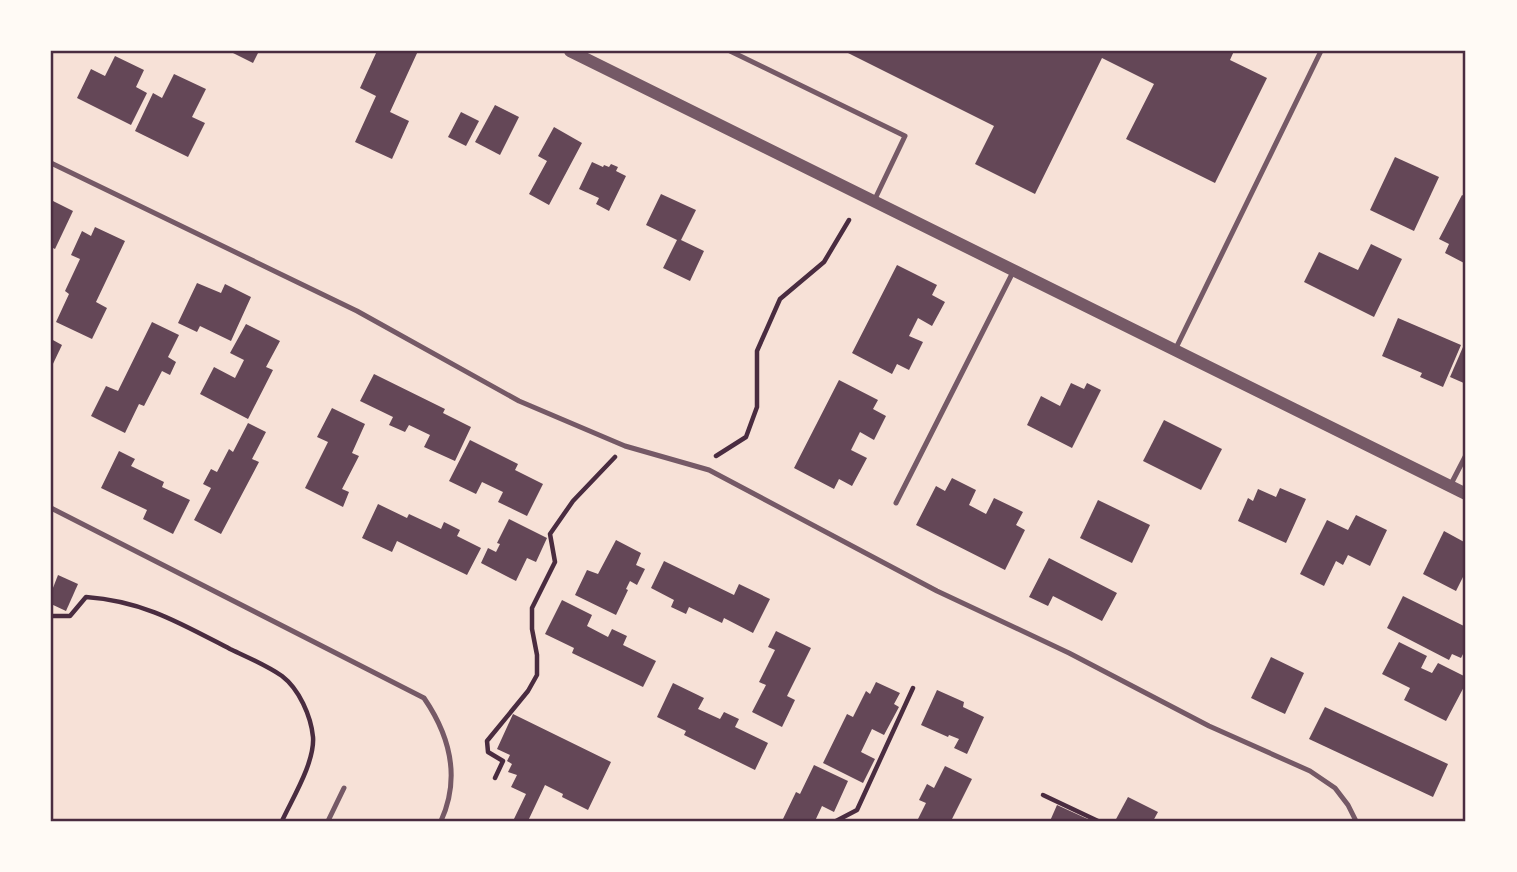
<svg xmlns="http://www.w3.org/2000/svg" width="1517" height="872" font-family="'Open Sans',sans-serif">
<rect width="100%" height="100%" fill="#f7e1d7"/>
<!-- building -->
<g fill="#644757">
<path d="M229 51H259L253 63Z"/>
<path d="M377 51H418L390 112 409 121 392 159 355 142 376 96 360 88Z"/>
<path d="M844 51H1234L1230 60 1267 78 1215 183 1126 139 1154 84 1102 58 1035 194 975 164 994 126Z"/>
<path d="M115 56 144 70 136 87 147 93 131 125 77 98 91 69 105 76Z"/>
<path d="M174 74 206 89 192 117 205 123 188 157 135 131 153 93 162 98Z"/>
<path d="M495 105 519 117 500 155 475 142Z"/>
<path d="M461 112 479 121 466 146 448 137Z"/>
<path d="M554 127 582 143 549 205 529 194 547 161 538 156Z"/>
<path d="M1395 157 1439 177 1414 231 1370 210Z"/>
<path d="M592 162 603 167 604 165 609 167 611 164 618 167 616 171 626 176 609 211 596 204 599 198 579 189Z"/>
<path d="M661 194 696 210 681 240 704 251 690 281 663 268 677 240 646 225Z"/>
<path d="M1462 195 1466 197V264L1445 253 1449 244 1439 239Z"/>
<path d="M51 200 73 211 55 249 51 247Z"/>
<path d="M95 227 125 241 96 302 107 308 92 339 56 322 69 294 65 291 80 259 71 255 82 231 91 236Z"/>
<path d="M1371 244 1402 259 1374 317 1304 282 1319 252 1358 270Z"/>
<path d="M897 265 937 285 932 295 945 302 932 326 918 318 909 336 923 342 909 370 897 364 892 374 852 353Z"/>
<path d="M197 283 221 293 225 284 251 297 231 341 200 326 197 332 178 323Z"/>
<path d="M1398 318 1461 345 1443 387 1420 377 1422 373 1382 356Z"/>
<path d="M152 322 179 335 168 357 176 362 170 375 162 371 144 406 139 404 125 433 91 416 106 386 118 391Z"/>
<path d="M246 324 280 341 266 367 273 370 248 419 200 394 214 367 235 378 244 360 230 353Z"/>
<path d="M51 339 62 345 51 368Z"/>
<path d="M1463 347 1466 348V384L1450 377Z"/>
<path d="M374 374 445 409 443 413 471 427 455 461 424 447 430 435 409 425 405 432 389 425 393 417 360 401Z"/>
<path d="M839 380 878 400 873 409 886 416 874 440 860 432 851 450 867 458 852 486 839 479 834 489 794 468Z"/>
<path d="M1071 383 1084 389 1087 383 1101 390 1072 448 1027 425 1041 396 1060 406Z"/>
<path d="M332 408 365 424 352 453 359 456 342 489 349 492 343 507 305 488 328 442 317 437Z"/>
<path d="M1164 420 1222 449 1201 490 1143 461Z"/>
<path d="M248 423 266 432 252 459 259 462 221 534 194 520 211 488 203 484 211 469 217 472 229 449 233 452Z"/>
<path d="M470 440 518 464 515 470 543 484 527 516 498 502 503 492 482 482 476 494 449 481Z"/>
<path d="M119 451 135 459 131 466 164 482 162 487 190 500 173 534 143 519 147 510 101 488Z"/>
<path d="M952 478 976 490 969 505 986 514 994 498 1023 512 1016 525 1025 530 1005 570 916 525 936 486 945 491Z"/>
<path d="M1280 488 1306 499 1286 543 1238 521 1248 498 1253 501 1258 489 1276 497Z"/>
<path d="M1098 500 1150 525 1132 563 1080 538Z"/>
<path d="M378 504 407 518 409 514 441 529 444 522 460 530 457 536 481 548 467 575 397 541 392 552 362 538Z"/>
<path d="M1356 515 1387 530 1370 566 1348 555 1343 565 1336 561 1324 586 1300 574 1327 520 1348 530Z"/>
<path d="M509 519 547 538 536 562 527 558 516 581 481 563 488 548 496 552 500 544 497 543Z"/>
<path d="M1444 531 1466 543V571L1456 591 1423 574Z"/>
<path d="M616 540 641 553 636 565 645 569 637 585 630 581 626 589 628 590 616 615 575 595 587 570 598 574Z"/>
<path d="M1049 558 1117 593 1102 621 1053 596 1048 606 1029 597Z"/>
<path d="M664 561 734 595 739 584 770 599 753 633 724 618 722 623 689 607 686 614 671 607 674 600 651 588Z"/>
<path d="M58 575 78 584 66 611 51 604V593Z"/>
<path d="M1403 596 1466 627V648L1461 658 1452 654 1449 660 1387 628Z"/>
<path d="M562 600 592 615 587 626 608 637 612 629 627 636 623 645 656 661 643 687 572 653 574 648 545 634Z"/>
<path d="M776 631 811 648 787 696 795 700 782 727 752 712 766 685 759 682 775 650 768 647Z"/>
<path d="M1399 642 1427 656 1421 668 1432 673 1438 663 1466 677V683L1446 721 1404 700 1410 688 1382 674Z"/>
<path d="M1271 657 1304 673 1285 714 1251 698Z"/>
<path d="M876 682 900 693 894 704 899 707 884 735 872 729 861 752 875 759 863 783 823 763 847 714 853 717 866 691 870 694Z"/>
<path d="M673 683 704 698 698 709 720 719 724 712 739 719 735 727 768 743 755 770 684 735 686 731 657 717Z"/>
<path d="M937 690 964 702 963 707 984 717 967 754 954 748 959 739 949 735 948 737 921 725Z"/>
<path d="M1325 707 1448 764 1433 797 1309 739Z"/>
<path d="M513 714 611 762 588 810 562 797 563 794 545 785 528 821H513L526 794 511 787 517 775 508 772 512 764 507 761 510 755 497 749Z"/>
<path d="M814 765 848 781 834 812 822 806 815 821H782L796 792 800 794Z"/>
<path d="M945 766 972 779 951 821H917L926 803 919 800 927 784 934 788Z"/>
<path d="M1128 797 1158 812 1153 821H1115Z"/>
<path d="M1057 805 1092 821H1050Z"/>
</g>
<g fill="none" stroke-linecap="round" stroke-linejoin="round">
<!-- path -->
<g stroke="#4a2c40" stroke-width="4.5">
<path d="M716 456 746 437 757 407V351L780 299 824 262 849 220"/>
<path d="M51 616H70L86 597C143 601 180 623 230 649 247 657 266 665 282 676 299 689 311 716 313 737 315 762 292 799 282 821"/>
<path d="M495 778 503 761 488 752 487 741 528 691 537 675V655L532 629V608L555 562 550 534 573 501 615 457"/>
<path d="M1043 795 1098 821"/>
<path d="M836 821 857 810 913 688"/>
</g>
<!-- service -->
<g stroke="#755966" stroke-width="5">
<path d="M730 51 905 136 874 201"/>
<path d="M51 163 357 311 519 401 625 446 709 470 937 591 1069 653 1209 726 1310 771 1335 788 1348 805 1356 821"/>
<path d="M1175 350 1321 51"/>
<path d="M1450 486 1466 455"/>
<path d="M896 503 1014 270"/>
<path d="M51 508 424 698C450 736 461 777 441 821"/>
<path d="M328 821 344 788"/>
</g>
<!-- tertiary -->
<path stroke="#755966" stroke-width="12" d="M570 51 1466 494"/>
</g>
<!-- border -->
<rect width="1517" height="872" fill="none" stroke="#fffaf5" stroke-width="105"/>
<rect x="52" y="52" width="1412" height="768" fill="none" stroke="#4a2c40" stroke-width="2.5"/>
</svg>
